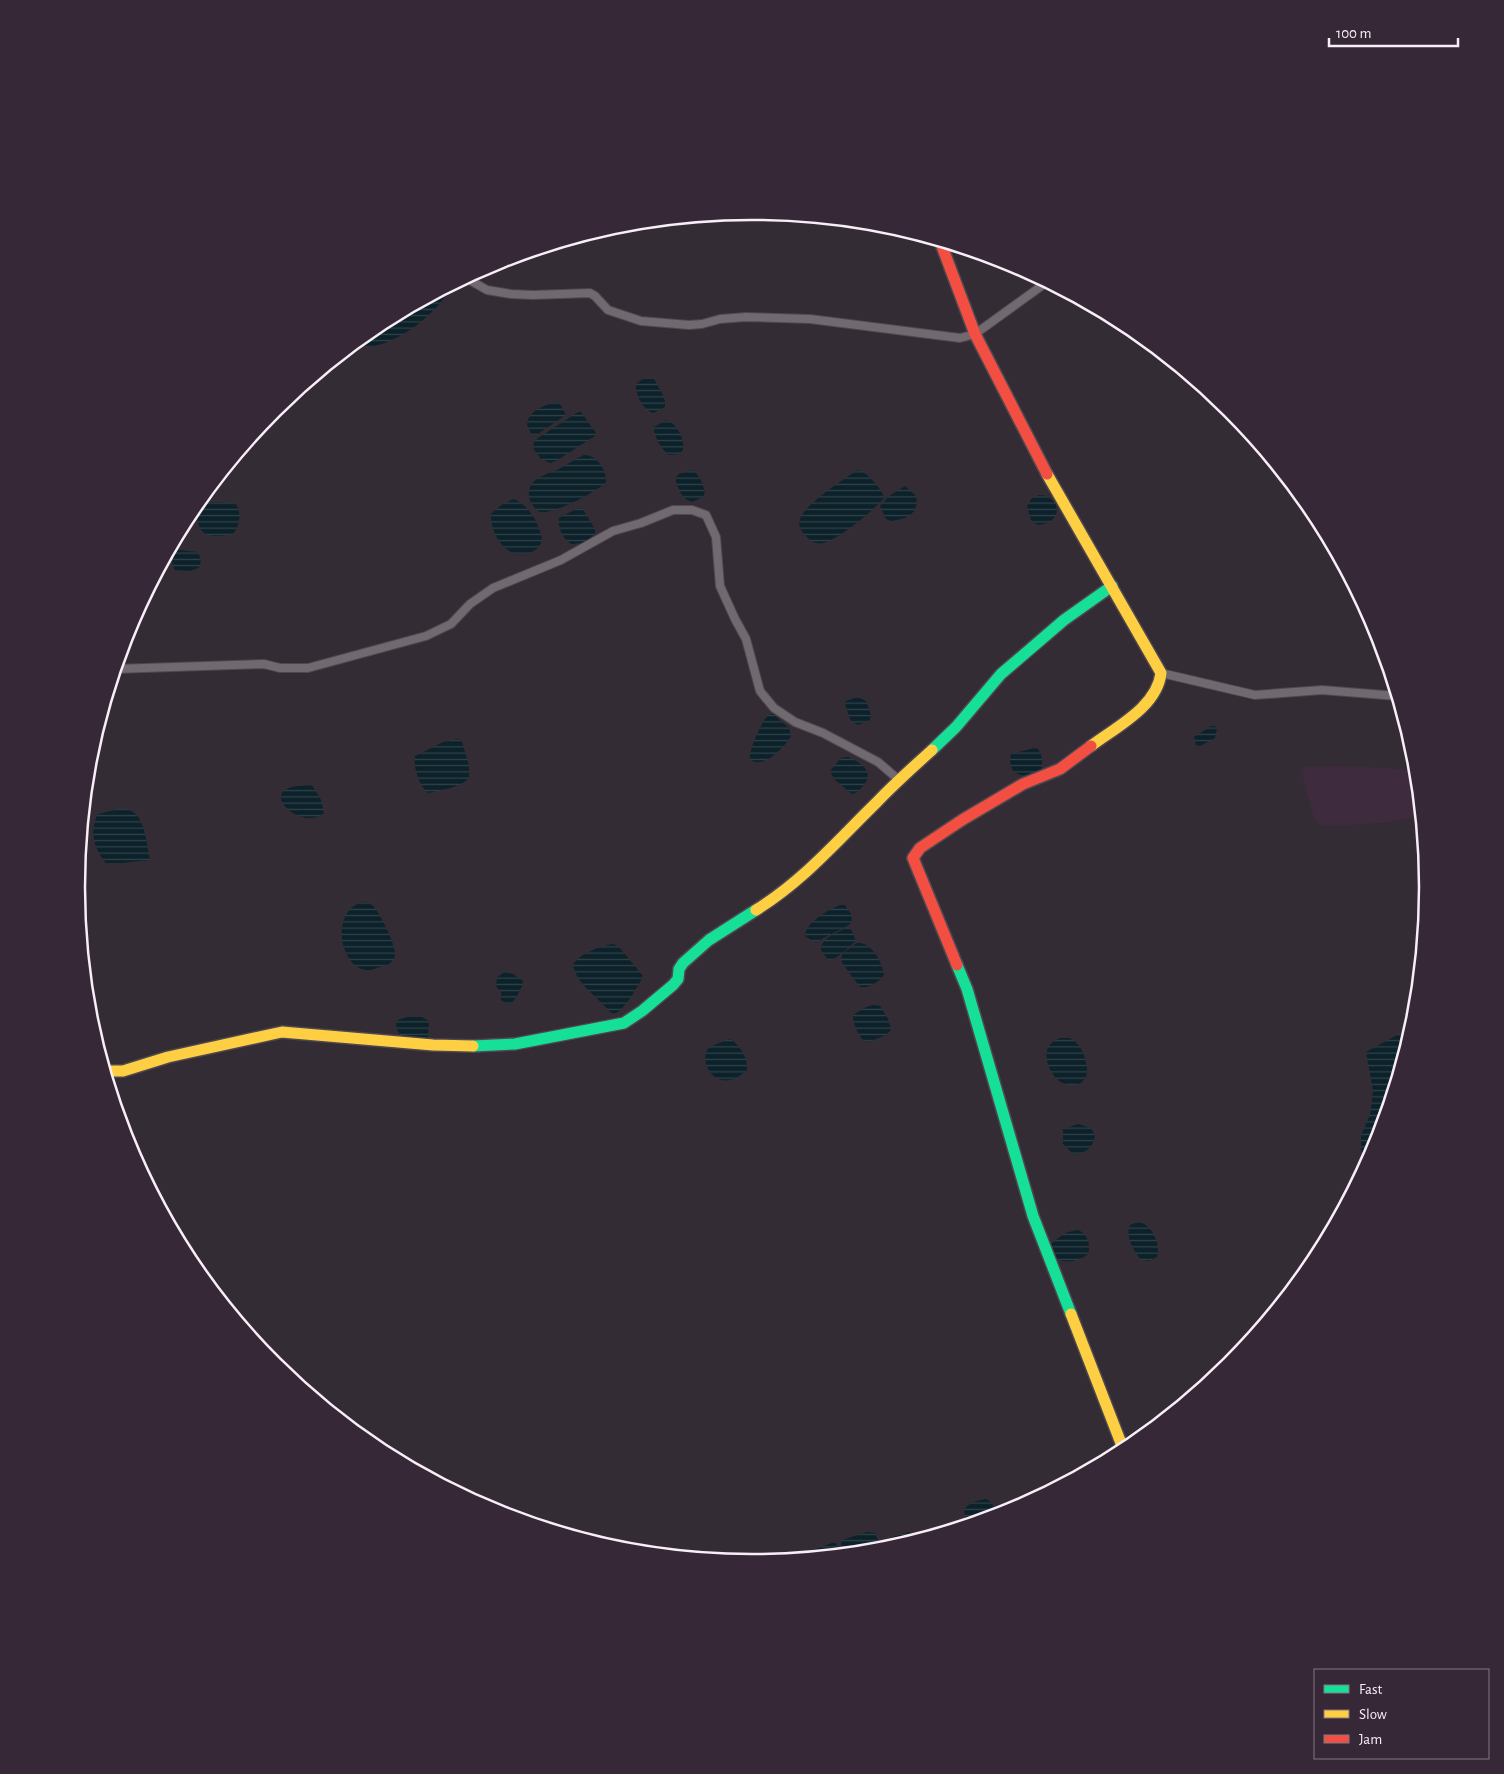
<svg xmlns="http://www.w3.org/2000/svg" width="1504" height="1774" font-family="'Alegreya Sans',sans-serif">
<defs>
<pattern id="water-rules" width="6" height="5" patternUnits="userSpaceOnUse" patternTransform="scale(1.25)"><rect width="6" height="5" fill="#0c2129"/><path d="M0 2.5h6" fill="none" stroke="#304249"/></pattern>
</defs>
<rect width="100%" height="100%" fill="#342c34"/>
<!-- built -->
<path fill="#3e2b3e" d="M1336 766 1387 768 1414 771 1416 773 1421 816 1384 823 1323 826 1317 822 1313 815 1303 777V773L1304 769 1308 767Z"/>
<!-- water -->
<g fill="url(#water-rules)">
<path d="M452 285C441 312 384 358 353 344L377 325Z"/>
<path d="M644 378 654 379 662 393 665 401V407L653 413C643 410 635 394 636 384Z"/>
<path d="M558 402 562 407 566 415 535 436 531 434 527 425C527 411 546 404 558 402Z"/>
<path d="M578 412H581L596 433 595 436 556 461 550 463 541 459 533 448 534 442 538 438Z"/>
<path d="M666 420C677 423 685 440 683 450L679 454 669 455C661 449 654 437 654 427Z"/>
<path d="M584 455C597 455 607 470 606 482 597 492 552 515 540 512 535 510 532 504 530 500 524 481 543 475 557 470 566 466 574 459 584 455Z"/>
<path d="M691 470C699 473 703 484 705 492L703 497 692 502C681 499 678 488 675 478L679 474Z"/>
<path d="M858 470C866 471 883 490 884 498 875 509 837 541 823 543 816 544 811 542 806 536 802 532 797 525 800 519 804 505 845 478 858 470Z"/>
<path d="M905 486 916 496C920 514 906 519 891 521L886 519 880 506 889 496Z"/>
<path d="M1039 495C1060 495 1066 522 1038 525L1031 520 1027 506 1031 499Z"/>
<path d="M514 499C529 505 540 525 542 540 540 547 536 551 529 553 506 561 490 533 491 514 498 507 505 502 514 499Z"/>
<path d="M209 502 235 503C242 512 240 524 234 533 227 536 209 538 203 532 197 527 195 511 201 505 203 504 208 503 209 502Z"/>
<path d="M582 508 595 529V534L583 543 571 544C563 539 557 527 559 518L576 509Z"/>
<path d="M179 550 198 552 201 560 199 568 190 571 175 570C171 564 172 558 175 552Z"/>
<path d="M858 697 866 701 871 715 870 720 858 725 851 721 845 705 846 701Z"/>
<path d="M773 714 789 728 791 736C785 747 761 771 750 759 748 751 762 722 768 715Z"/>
<path d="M1211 726H1215L1217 729 1215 738 1200 746 1196 745 1194 737Z"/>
<path d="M458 739 462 742 469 766V778C460 788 440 790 428 793 419 785 413 768 415 756L443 742Z"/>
<path d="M1034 748 1038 749C1043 756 1043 763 1041 771 1025 780 1006 776 1011 754Z"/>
<path d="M848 757C862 763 876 773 862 787 859 791 856 793 852 794L834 779 830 771 841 758Z"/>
<path d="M312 785 321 800 324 813C304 830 269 800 285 790 293 785 303 786 312 785Z"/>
<path d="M119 809C123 809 128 809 131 811 145 816 147 846 150 860L121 863H106C94 850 89 830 98 814Z"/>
<path d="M366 902C369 903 371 904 373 906 380 912 396 946 395 955 394 964 384 966 377 968 374 969 370 971 366 970 338 967 330 905 366 902Z"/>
<path d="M841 905H845L851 914 852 921 849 925 816 942 811 940 805 936C805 923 829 909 841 905Z"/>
<path d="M847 928 851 929 856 941C848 947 838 960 828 960L821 950C821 938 837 932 847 928Z"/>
<path d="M857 943C872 942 882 962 884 975 879 982 868 989 860 987L842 963 841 958 843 953Z"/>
<path d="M613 944 619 947 643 976C639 985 625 1009 616 1013 613 1014 612 1013 609 1011 598 997 576 984 573 965 579 954 600 946 613 944Z"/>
<path d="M505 972 513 974 523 981C522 989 515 1001 509 1005L501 1000V992L496 986 497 977Z"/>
<path d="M874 1005 880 1006 888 1019 891 1030 886 1035 869 1042 863 1040C857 1032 853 1025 853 1015L866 1007Z"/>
<path d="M407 1017H422L429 1021 428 1037 425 1040C411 1039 398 1041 396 1024L398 1020Z"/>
<path d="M1412 1027 1376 1146 1365 1166 1361 1148V1135L1370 1115 1373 1091 1366 1052Z"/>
<path d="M1060 1038C1061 1038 1068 1038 1069 1038 1082 1042 1090 1066 1086 1078 1085 1079 1081 1083 1080 1084 1074 1085 1067 1086 1061 1082 1053 1078 1044 1061 1047 1051 1048 1044 1054 1041 1060 1038Z"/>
<path d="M730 1039C740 1045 748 1058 747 1070 716 1099 698 1060 708 1049 713 1044 723 1042 730 1039Z"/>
<path d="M1078 1124 1091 1128 1095 1135C1092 1149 1088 1151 1074 1155L1063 1144V1129Z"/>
<path d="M1138 1222C1152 1224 1161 1244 1157 1257L1149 1261 1141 1260C1134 1250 1125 1238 1130 1225Z"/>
<path d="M1077 1230C1087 1232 1091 1245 1088 1254 1075 1265 1050 1266 1051 1244L1065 1233Z"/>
<path d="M986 1499 992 1503 996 1516 966 1525 964 1510C970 1502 976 1501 986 1499Z"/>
<path d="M867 1532 875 1533 882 1550 843 1554 841 1545 842 1540Z"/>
<path d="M908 1532 914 1534 916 1540 884 1550 882 1544 884 1540Z"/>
<path d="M832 1543H836L840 1554 805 1558 807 1552Z"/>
</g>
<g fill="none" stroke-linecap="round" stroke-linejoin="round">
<defs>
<g id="street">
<path d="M466 278 487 290 511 294 533 295 590 293 595 296 608 310 641 321 689 325 702 324 720 319 746 317 810 319 960 338 975 334 1047 282"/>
<path d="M115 669 264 664 280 668H308L426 636 451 624 470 604 493 588 561 560 613 531 641 523 673 510H692L706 515 716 537 720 586 735 619 746 639 760 691 774 708 795 722 823 733 878 762 899 780"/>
<path d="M1161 673 1255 695 1322 690 1397 696"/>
</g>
<g id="fast">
<path d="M932 750 956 727 1001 674 1064 620 1112 586"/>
<path d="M957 965 967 989 1033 1216 1071 1314"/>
<path d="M473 1046 515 1044 624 1023 642 1011 673 985 678 979 679 969 683 963 709 940 756 910"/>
</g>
<g id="slow">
<path d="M1047 474 1161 673C1157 707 1116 727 1091 746"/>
<path d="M756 910C804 880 836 842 876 803 894 784 913 767 932 750"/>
<path d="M105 1071H123L168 1057 282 1032 433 1045 473 1046"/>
<path d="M1071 1314 1124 1451"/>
</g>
<g id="jam">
<path d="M940 241 975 334 1047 474"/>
<path d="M957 965 913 858 920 848 962 820 1023 784 1060 769 1091 746"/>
</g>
</defs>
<!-- street casing -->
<use href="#street" stroke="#4f484f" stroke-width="10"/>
<!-- fast casing -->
<use href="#fast" stroke="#4f484f" stroke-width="14"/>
<!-- slow casing -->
<use href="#slow" stroke="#4f484f" stroke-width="14"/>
<!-- jam casing -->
<use href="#jam" stroke="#4f484f" stroke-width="14"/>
<!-- street -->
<use href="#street" stroke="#706970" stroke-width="8"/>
<!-- fast -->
<use href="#fast" stroke="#16e098" stroke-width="11"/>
<!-- slow -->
<use href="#slow" stroke="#ffcf43" stroke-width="11"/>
<!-- jam -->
<use href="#jam" stroke="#f24e42" stroke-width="11"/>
</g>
<!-- crop -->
<path d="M0 0H1504V1774H0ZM85 887a667 667 0 1 1 1334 0a667 667 0 1 1-1334 0Z" fill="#372837" fill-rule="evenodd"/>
<path fill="none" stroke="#f8eef8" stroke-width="2.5" d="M85 887a667 667 0 1 1 1334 0a667 667 0 1 1-1334 0Z"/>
<!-- legend -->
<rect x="1314" y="1669" width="175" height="90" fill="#372837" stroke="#847784"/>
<rect x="1324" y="1685" width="25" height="8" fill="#16e098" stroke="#847784"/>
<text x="1359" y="1694" font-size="15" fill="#f8eef8">Fast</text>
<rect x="1324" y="1710" width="25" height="8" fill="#ffcf43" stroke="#847784"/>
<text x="1359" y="1719" font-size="15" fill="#f8eef8">Slow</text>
<rect x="1324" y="1735" width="25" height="8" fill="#f24e42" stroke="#847784"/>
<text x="1359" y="1744" font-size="15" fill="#f8eef8">Jam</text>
<!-- scale -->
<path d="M1329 38v8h129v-8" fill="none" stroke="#f8eef8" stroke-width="2.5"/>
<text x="1336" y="38" font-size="15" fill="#f8eef8" stroke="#372837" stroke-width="4" paint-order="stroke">100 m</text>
</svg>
